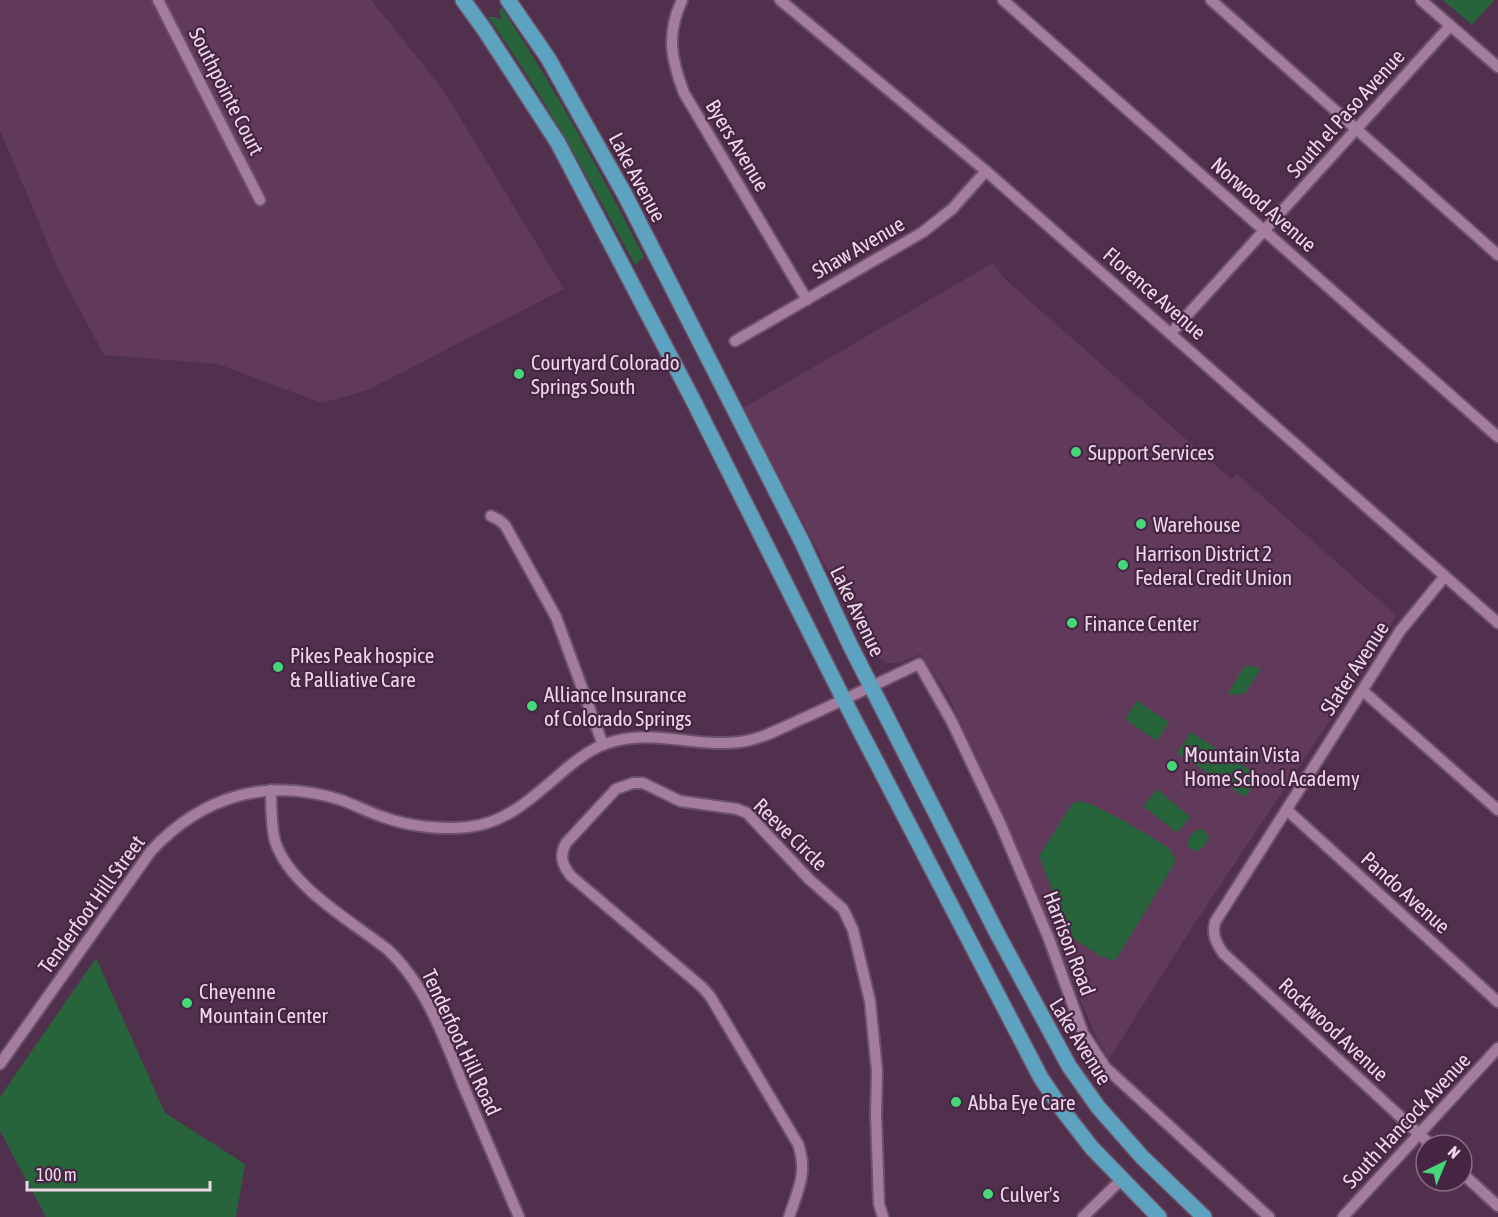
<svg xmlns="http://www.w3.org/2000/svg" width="1498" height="1217" font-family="'Asap Condensed',sans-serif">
<rect width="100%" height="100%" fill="#51304d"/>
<!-- built -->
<g fill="#60395b">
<path d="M0 0H371L442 88 564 289 368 390 322 403 218 364 104 355 60 273 0 130Z"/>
<path d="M993 263 1005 279 1231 479 1237 474 1396 615 1372 657 1186 937 1109 1059 1095 1035 999 804 947 694 921 654 899 663H887L875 655 863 637 743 408Z"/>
</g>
<!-- green -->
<g fill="#27643b">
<path d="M1443 0H1494L1472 25Z"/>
<path d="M501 7C555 87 600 172 644 257L635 265C590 180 543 95 488 17H495L500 20 502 18 499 13Z"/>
<path d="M1251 666 1261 669 1245 693 1232 695 1228 693 1244 667Z"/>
<path d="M1137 701 1169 722 1157 741 1125 719Z"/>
<path d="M1191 732 1259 776 1245 797 1177 753Z"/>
<path d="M1157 789 1190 817 1177 833 1143 806Z"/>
<path d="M1080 801 1091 804 1128 823 1169 848 1176 861 1115 961 1100 956 1070 936 1039 856 1072 804Z"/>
<path d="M1201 828 1209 836C1208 842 1202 850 1195 852L1188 846C1188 836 1193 832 1201 828Z"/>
<path d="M96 958 165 1113 245 1164 236 1217H46L0 1131V1097Z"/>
</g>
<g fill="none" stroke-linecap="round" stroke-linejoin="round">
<defs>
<g id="street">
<path d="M158 0 260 200"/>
<path d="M682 0C666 34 671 59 684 93L807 300"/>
<path d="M780 0 986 171 1498 623"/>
<path d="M1003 0 1498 437"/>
<path d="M1211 0 1498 255"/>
<path d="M1421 0 1498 67"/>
<path d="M1171 333 1450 26"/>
<path d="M735 341 923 232 952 209 986 171"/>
<path d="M491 516 499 520 505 525 556 617 603 745"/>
<path d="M1363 691 1498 810"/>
<path d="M271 790C271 807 271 825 275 841 289 886 351 921 387 949 425 984 444 1037 463 1085 482 1129 500 1173 519 1217"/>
<path d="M1287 810 1498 1002"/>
<path d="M0 1064 151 851C203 795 268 777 341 800 355 805 368 812 383 817 408 826 440 830 468 827 509 823 537 793 567 768 579 758 591 749 605 744 652 727 693 748 740 742 763 739 783 727 804 718 842 701 880 682 919 664L952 722 1000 823 1049 939 1083 1033 1106 1068 1269 1217"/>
<path d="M1431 1145 1223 953C1216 943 1212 935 1215 922L1400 631 1445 576"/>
<path d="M1462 1173 1498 1206"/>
<path d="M789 1217C798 1190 808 1172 798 1144L710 996 702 987 571 876C562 865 559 856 566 843L616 789 633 783H643L680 801 737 809 747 813 809 879 843 909 853 930 870 1001 877 1071 876 1114 879 1204 883 1217"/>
<path d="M1083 1217 1122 1179"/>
<path d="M1343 1217 1498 1048"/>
</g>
<g id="primary">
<path d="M463 0 484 29 558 143 692 398 844 700 1041 1078 1064 1112 1092 1148 1159 1217"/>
<path d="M508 0 548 58 625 195 802 542 850 645 998 935 1069 1066 1098 1107 1142 1157 1204 1217"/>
</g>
</defs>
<!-- street casing -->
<use href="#street" stroke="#6d5069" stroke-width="14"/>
<!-- primary casing -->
<use href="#primary" stroke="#6d5069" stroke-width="18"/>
<!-- street -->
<use href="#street" stroke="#a47d9e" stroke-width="10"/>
<!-- primary -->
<use href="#primary" stroke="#5da3bf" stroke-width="15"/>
</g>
<!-- markers -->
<g fill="#45d77a" stroke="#462542" stroke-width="2">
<circle cx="519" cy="374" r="6"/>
<circle cx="1076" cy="452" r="6"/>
<circle cx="1141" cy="524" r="6"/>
<circle cx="1123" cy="565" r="6"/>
<circle cx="1072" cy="623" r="6"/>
<circle cx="278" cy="667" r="6"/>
<circle cx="532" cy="706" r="6"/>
<circle cx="1172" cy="766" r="6"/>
<circle cx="187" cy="1003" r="6"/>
<circle cx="956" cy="1102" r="6"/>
<circle cx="988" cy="1194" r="6"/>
</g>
<g text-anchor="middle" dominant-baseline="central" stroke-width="4.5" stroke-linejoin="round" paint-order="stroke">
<!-- street labels -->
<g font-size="21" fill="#edd8ea" stroke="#462542">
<text transform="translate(227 91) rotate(63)">Southpointe Court</text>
<text transform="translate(1345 113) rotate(-48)">South el Paso Avenue</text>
<text transform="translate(738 145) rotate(59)">Byers Avenue</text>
<text transform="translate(638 177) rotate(62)">Lake Avenue</text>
<text transform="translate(1264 204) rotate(41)">Norwood Avenue</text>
<text transform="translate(858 247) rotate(-30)">Shaw Avenue</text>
<text transform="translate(1155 293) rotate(41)">Florence Avenue</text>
<text transform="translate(858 611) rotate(64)">Lake Avenue</text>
<text transform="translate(1354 668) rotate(-57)">Slater Avenue</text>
<text transform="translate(791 834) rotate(44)">Reeve Circle</text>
<text transform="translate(1406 892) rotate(42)">Pando Avenue</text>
<text transform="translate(91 904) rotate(-54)">Tenderfoot Hill Street</text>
<text transform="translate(1070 943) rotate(69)">Harrison Road</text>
<text transform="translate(1334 1029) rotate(43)">Rockwood Avenue</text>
<text transform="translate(1081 1041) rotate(58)">Lake Avenue</text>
<text transform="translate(462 1042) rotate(65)">Tenderfoot Hill Road</text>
<text transform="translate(1406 1120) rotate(-47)">South Hancock Avenue</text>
</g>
<!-- poi labels -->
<g font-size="21" fill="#edd8ea" stroke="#462542" text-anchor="start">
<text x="531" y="362">Courtyard Colorado<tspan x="531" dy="24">Springs South</tspan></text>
<text x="1088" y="452">Support Services</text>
<text x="1153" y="524">Warehouse</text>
<text x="1135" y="553">Harrison District 2<tspan x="1135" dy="24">Federal Credit Union</tspan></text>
<text x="1084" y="623">Finance Center</text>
<text x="290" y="655">Pikes Peak hospice<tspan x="290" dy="24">&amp; Palliative Care</tspan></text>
<text x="544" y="694">Alliance Insurance<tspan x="544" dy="24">of Colorado Springs</tspan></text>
<text x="1184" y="754">Mountain Vista<tspan x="1184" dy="24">Home School Academy</tspan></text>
<text x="199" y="991">Cheyenne<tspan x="199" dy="24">Mountain Center</tspan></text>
<text x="968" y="1102">Abba Eye Care</text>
<text x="1000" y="1194">Culver's</text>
</g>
</g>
<!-- north arrow -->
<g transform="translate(1444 1163) rotate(43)"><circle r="28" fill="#462542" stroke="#896d85" stroke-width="1.5"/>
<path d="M0-4.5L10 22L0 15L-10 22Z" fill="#45d77a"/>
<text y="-9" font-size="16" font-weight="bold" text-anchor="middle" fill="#edd8ea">N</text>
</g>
<!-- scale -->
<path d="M27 1181v9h183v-9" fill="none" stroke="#edd8ea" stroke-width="3"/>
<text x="36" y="1181" font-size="18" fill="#edd8ea" stroke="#462542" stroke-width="4.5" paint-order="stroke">100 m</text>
</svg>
